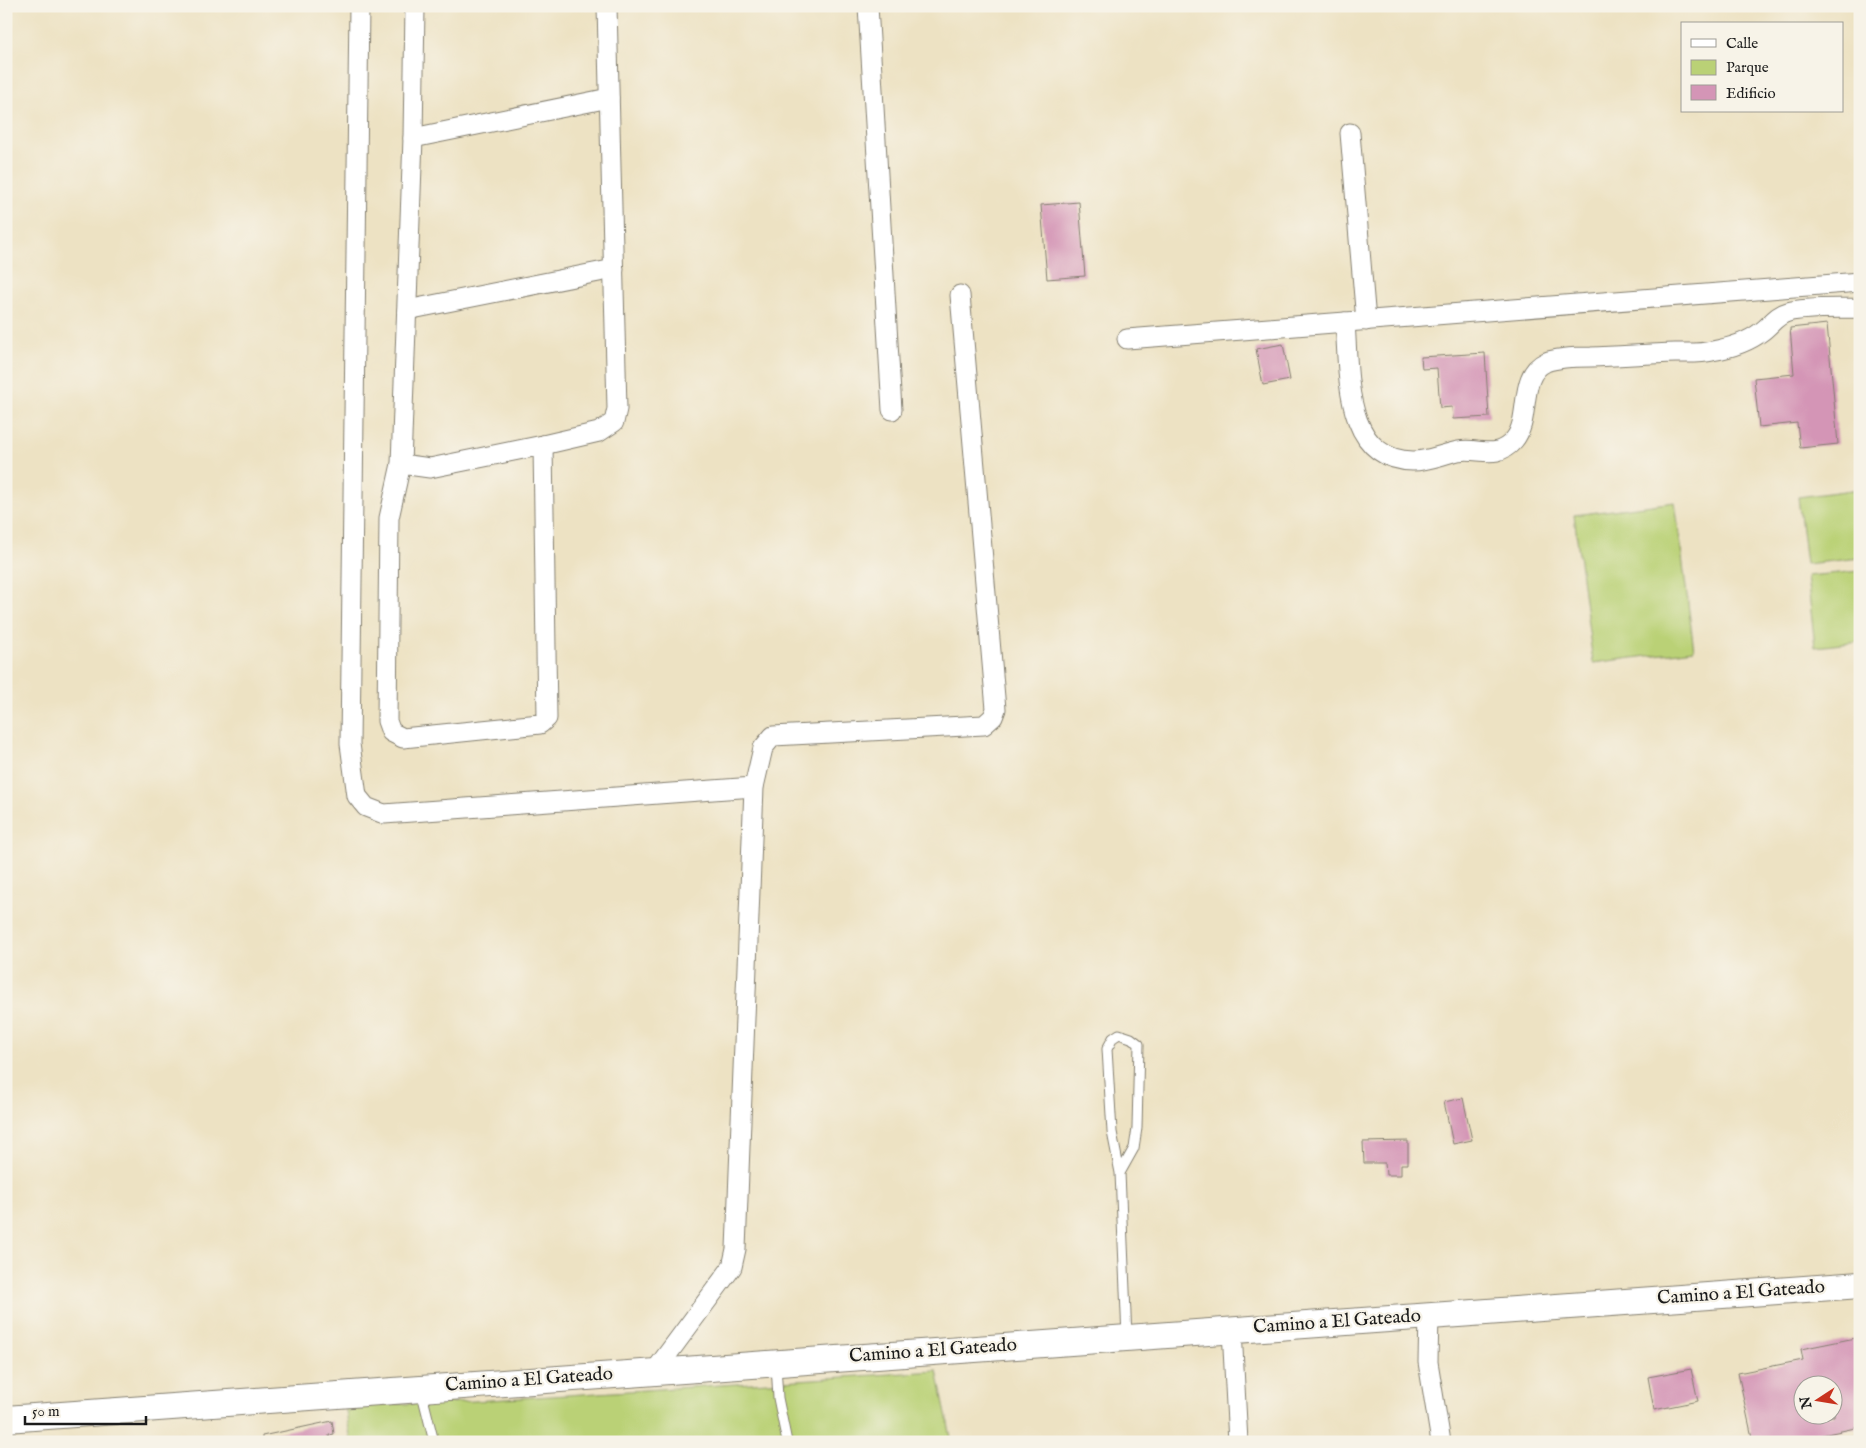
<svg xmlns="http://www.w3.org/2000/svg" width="1866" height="1448" font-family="'IM FELL English',serif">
<rect width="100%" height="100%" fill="#f7f3e8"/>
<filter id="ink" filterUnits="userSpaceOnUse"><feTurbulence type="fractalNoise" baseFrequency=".02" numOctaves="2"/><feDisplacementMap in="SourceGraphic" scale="10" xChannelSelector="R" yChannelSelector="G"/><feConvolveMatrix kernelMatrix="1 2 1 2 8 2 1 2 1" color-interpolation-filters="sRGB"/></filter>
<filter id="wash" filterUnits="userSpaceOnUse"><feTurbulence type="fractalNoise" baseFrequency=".0096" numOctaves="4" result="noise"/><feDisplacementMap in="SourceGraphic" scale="20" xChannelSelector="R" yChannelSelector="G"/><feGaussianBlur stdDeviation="1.12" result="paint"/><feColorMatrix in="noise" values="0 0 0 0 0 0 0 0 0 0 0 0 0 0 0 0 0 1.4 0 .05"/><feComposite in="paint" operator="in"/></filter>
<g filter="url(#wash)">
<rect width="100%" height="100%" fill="#ede2c3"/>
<!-- green -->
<g fill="#bad176" stroke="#6b7649">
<path d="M1860 489V558L1806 564 1798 497Z"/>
<path d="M1675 502 1694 650 1593 663 1574 515Z"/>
<path d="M1860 571V642L1815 647 1807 576Z"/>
<path d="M937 1371 952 1442H351L345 1405 444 1403Z"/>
</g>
<g id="blocks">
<!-- building -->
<g fill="#d495b6" fill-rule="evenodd">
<path d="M1079 202 1085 276 1047 279 1041 205Z"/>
<path d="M1827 324 1838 444 1800 448 1797 423 1759 427 1754 378 1794 374 1790 328Z"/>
<path d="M1283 344 1290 380 1263 385 1256 349Z"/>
<path d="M1485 353 1489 417 1453 419 1452 407 1440 408 1437 368 1422 369 1421 357Z"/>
<path d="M1463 1098 1472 1140 1453 1144 1444 1102Z"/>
<path d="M1408 1141V1164H1401V1175H1386L1385 1163H1364L1363 1142Z"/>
<path d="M1860 1337V1427L1789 1442H1753L1738 1373 1803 1360 1801 1349ZM1804 1386H1834V1416H1804Z"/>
<path d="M1691 1369 1698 1401 1654 1410 1648 1377Z"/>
<path d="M332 1421 334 1434 329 1435 330 1440 262 1442V1436Z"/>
</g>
</g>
</g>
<g filter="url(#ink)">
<use href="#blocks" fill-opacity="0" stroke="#847f70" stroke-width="1"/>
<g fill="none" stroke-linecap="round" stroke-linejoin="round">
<defs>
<g id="lane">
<path d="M1120 1173 1112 1132 1107 1049 1113 1038 1119 1034 1131 1038 1139 1044 1137 1128 1134 1148 1120 1173 1127 1337"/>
<path d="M776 1365 778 1398 787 1442"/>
<path d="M421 1390 434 1442"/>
</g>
<g id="street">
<path d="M359 6 350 744 357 796 366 807 384 814 754 787"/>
<path d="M415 6 413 138 401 464 389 518 387 721 391 732 403 738 540 724 547 718 543 445"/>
<path d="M868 6 892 410"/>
<path d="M1350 133 1366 321"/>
<path d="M413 138 609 98"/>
<path d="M407 310 614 269"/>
<path d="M1345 322C1349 372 1343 460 1413 461 1428 461 1443 454 1458 451 1479 447 1496 461 1514 440 1532 419 1517 375 1546 362 1559 357 1578 357 1591 357 1619 356 1647 354 1675 353 1687 353 1700 354 1712 351 1729 348 1747 343 1761 332 1771 325 1776 315 1788 312 1807 307 1839 309 1860 308"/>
<path d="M1127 339 1860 282"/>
<path d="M401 464 430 468 543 445 599 432 614 422 617 409 607 6"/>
<path d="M1429 1315 1428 1362 1441 1442"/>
<path d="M1232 1330 1238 1442"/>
<path d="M655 1371 732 1267 736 1249 754 787 763 748 773 736 984 725 993 717 996 709 960 295"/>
</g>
<path id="secondary" d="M6 1419 1860 1285"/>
</defs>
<!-- lane casing -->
<use href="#lane" stroke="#847f70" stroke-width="11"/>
<!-- street casing -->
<use href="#street" stroke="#847f70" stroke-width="21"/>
<!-- secondary casing -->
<use href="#secondary" stroke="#847f70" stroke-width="28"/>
<!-- lane -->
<use href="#lane" stroke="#fff" stroke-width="9"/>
<!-- street -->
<use href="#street" stroke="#fff" stroke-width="19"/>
<!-- secondary -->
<use href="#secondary" stroke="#fff" stroke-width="26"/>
</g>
</g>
<g text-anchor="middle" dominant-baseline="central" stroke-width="4.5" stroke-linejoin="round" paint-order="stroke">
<!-- street labels -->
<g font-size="19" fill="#1c1c1c" stroke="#f7f3e8">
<text transform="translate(1741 1293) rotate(-4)">Camino a El Gateado</text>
<text transform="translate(1337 1322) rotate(-4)">Camino a El Gateado</text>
<text transform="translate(933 1351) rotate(-4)">Camino a El Gateado</text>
<text transform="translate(529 1380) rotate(-4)">Camino a El Gateado</text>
</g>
</g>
<!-- margin -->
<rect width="1866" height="1448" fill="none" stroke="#f7f3e8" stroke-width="25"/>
<!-- legend -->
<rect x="1681" y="22" width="162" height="90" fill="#f7f3e8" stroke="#9f9d96"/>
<rect x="1691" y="39" width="25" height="8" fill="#ffffff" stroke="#9f9d96"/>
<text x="1726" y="48" font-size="15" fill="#1c1c1c">Calle</text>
<rect x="1691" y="60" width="25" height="15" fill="#bad176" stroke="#9f9d96"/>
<text x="1726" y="72" font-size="15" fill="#1c1c1c">Parque</text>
<rect x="1691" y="85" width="25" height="15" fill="#d495b6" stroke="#9f9d96"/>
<text x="1726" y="98" font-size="15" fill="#1c1c1c">Edificio</text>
<!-- north arrow -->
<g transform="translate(1818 1400) rotate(258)"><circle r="24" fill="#f7f3e8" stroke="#9f9d96"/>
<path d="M0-4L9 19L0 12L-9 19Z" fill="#c8321e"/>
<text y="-8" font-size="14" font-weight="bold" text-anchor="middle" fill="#1c1c1c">N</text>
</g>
<!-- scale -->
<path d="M25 1416v8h121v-8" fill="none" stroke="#1c1c1c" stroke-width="2.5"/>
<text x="32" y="1416" font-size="15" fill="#1c1c1c" stroke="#f7f3e8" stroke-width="4" paint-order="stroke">50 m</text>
</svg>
